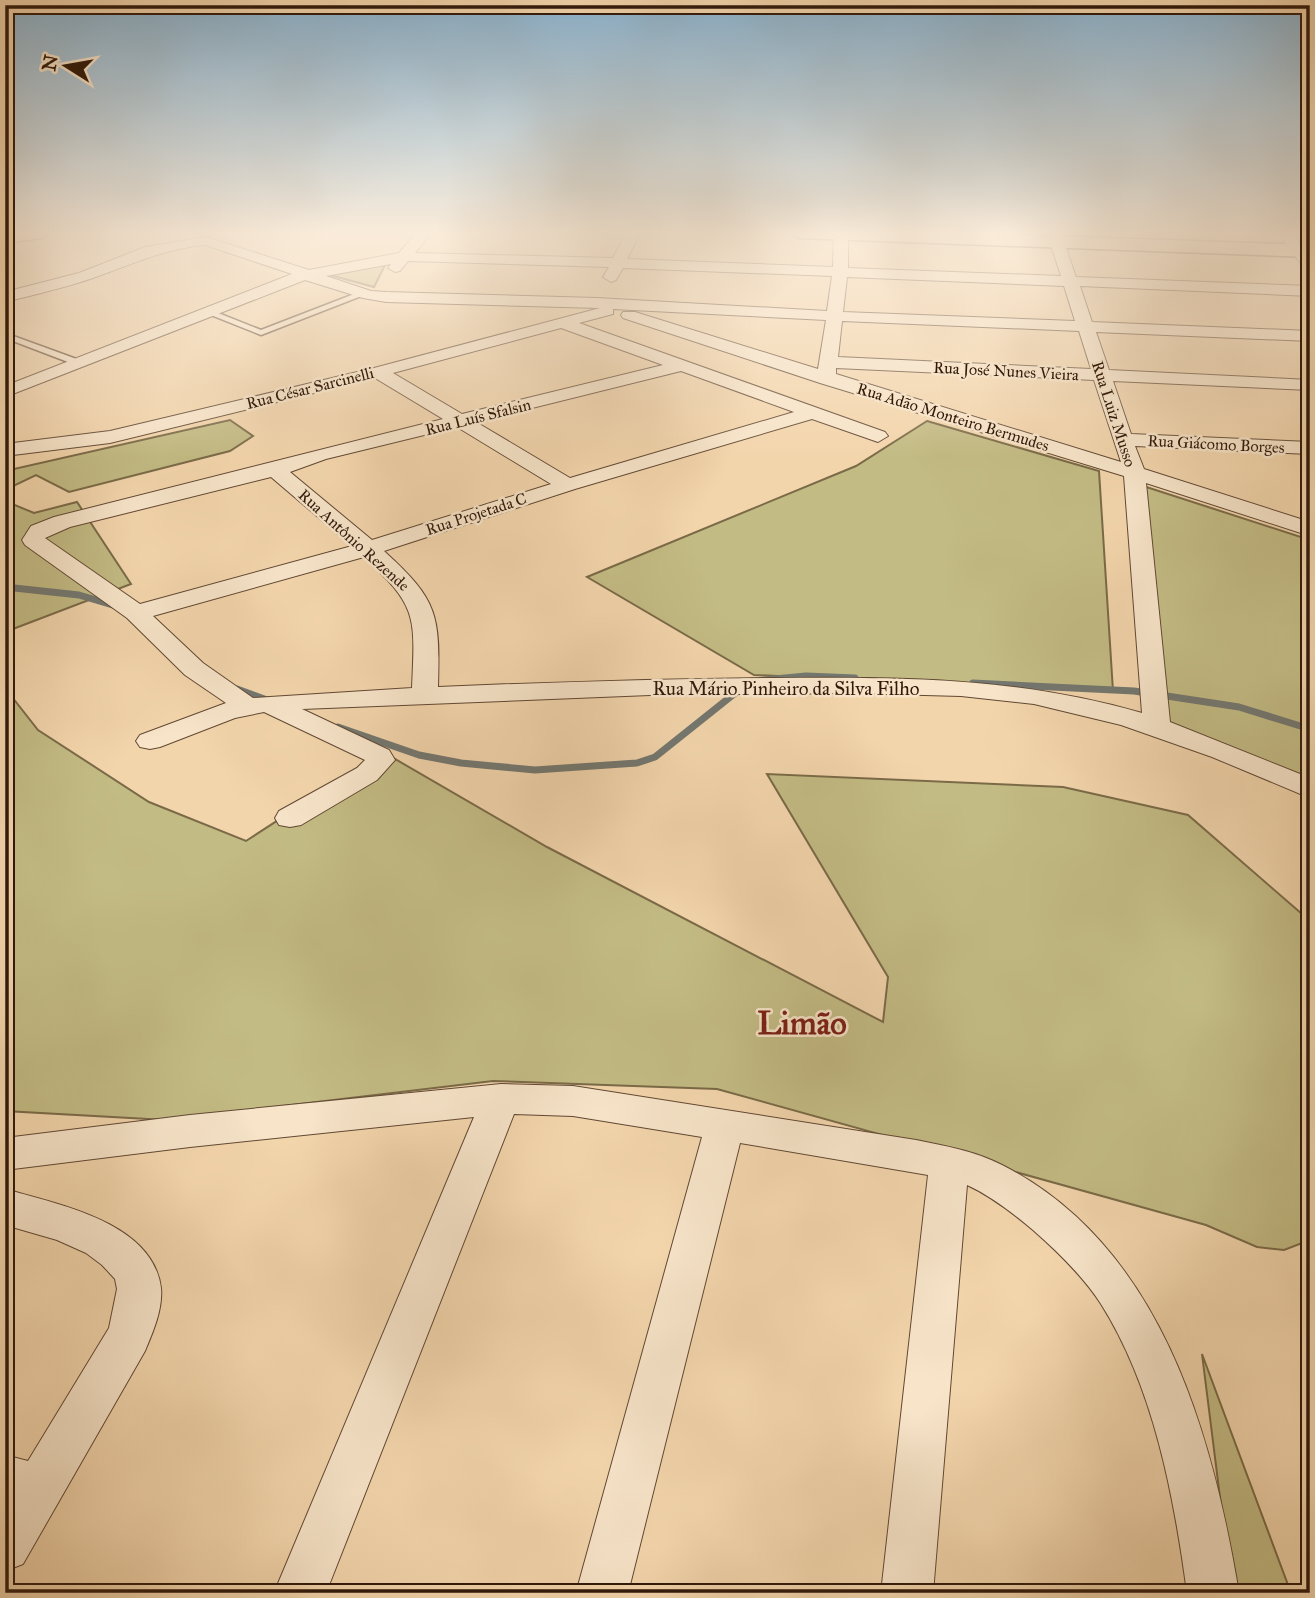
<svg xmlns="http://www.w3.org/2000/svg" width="1315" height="1598" font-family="'IM FELL Great Primer',serif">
<rect width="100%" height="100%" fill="#f3d5ac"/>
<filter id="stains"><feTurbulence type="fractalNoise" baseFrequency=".00286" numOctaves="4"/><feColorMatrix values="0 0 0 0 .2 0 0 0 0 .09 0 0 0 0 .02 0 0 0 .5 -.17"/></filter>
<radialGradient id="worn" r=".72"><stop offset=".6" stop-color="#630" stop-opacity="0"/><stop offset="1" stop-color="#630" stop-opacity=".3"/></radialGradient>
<!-- green -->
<g fill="#c3bb84" stroke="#7a6a48" stroke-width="2">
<path d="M386 263 374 287 326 274Z"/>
<path d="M230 420 253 436 230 451 69 492 36 475 5 490V471Z"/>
<path d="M927 421 1099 471 1113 691 754 675 587 577 856 466Z"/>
<path d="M1134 483 1310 540V785L1163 723Z"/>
<path d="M5 501 34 513 77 502 131 584 5 632Z"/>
<path d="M5 688 38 730 149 802 246 841 383 752 547 847 883 1022 888 977 767 774 1063 787 1188 815 1310 921V1240L1284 1250 1257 1247 1206 1225 717 1089 493 1081 166 1120 5 1111Z"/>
<path d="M1202 1354 1291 1593H1232Z"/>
</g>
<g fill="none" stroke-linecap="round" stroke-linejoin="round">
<!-- stream -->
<g stroke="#737770" stroke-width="7">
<path d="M5 587 79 595 116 606"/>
<path d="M764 680 806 676 855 678"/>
<path d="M973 683 1134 691 1239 707 1310 729"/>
<path d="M237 689 267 700"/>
<path d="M338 727 419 755 461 763 535 770 637 763 655 757 739 690"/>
</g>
<defs>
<g id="service">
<path d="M362 291 369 293 261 335 206 313 213 311 261 330Z"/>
<path d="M5 333 82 361 83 363 76 365 5 338Z"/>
</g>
<g id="minor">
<path d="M416 233H431L415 253 613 258 626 233H640L627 259 833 267 834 233H848V268L1061 276 1047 233H1061L1076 277 1310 286V296L1080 286 1092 322 1310 331V341L1096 332 1109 370 1310 380V390L1113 381 1131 434 1310 442V454L1135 446 1144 469 1310 522V536L1146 483 1170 722 1310 778V798L1212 757 1121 725 1034 704 961 696 851 693 650 695 302 709 389 750 395 760 377 780 301 825 290 827 279 825 275 818 279 811 357 768 365 760 264 712 235 718 160 747 150 749 140 747 136 741 140 735 226 703 185 675 127 618 25 545 22 540 31 526 54 517 443 419 375 378 110 443 5 456V444L110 431 374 368 600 308 386 302 363 298 305 280 5 397V386L292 274 205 245C165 248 128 266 90 279 63 288 33 295 5 302V292L79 273 145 247 206 237 309 270 399 253ZM408 261 609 267 603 277 611 282 616 280 623 268 832 276 827 311 597 298 386 292 371 291 326 276 391 264 388 268 395 272 400 271ZM847 277 1064 286 1075 321 843 312ZM613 309 826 320 818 369 635 312H623L621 315 623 318 820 383 1124 476 1142 713C1018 677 901 677 773 678 662 679 550 682 438 687 440 615 439 601 384 551L575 489 812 419 878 442 888 436 885 432 579 323 613 314ZM842 321 1079 331 1091 369 838 357ZM561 328 663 365 462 414 393 373ZM836 368 1094 380 1121 462 836 374ZM681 371 794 412 570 478 476 422ZM457 427 551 484 372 540 290 472 326 459ZM271 477 352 546 140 604 45 538 70 527ZM364 557C418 607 415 616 412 688L253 698 203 663 153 616Z"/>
<path d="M1278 233H1292L1310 256V270L1305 269Z"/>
<path d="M501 1084 573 1086 916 1140C945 1146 975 1151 1002 1165 1160 1245 1212 1431 1239 1593H1187C1174 1496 1154 1388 1101 1304 1083 1276 1058 1252 1033 1230 1013 1213 991 1196 967 1185L933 1593H881L928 1175 740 1143 628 1593H576L702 1137 573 1116 514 1114 326 1593H274L474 1117 190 1147 5 1170V1138L190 1115Z"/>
<path d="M5 1189C57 1204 153 1222 161 1288 163 1309 153 1332 145 1351L23 1564 5 1571V1455L28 1461 109 1328 117 1289 115 1279 102 1265 86 1253 57 1240 5 1225Z"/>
</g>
<g id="primary">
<path d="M5 233H50L41 238 5 243Z"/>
<path d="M790 233H962L1310 245V257L799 238Z"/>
</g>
</defs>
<!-- service casing -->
<use href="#service" stroke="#614833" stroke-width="3"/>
<!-- minor casing -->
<use href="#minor" stroke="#614833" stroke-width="2"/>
<!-- primary casing -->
<use href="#primary" stroke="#30190b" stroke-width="3"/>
<!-- service -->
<use href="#service" fill="#f7e4c9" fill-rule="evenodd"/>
<!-- minor -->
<use href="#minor" fill="#f7e4c9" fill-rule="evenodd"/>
<!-- primary -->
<use href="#primary" fill="#f3d5ac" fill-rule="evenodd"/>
</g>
<!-- sky -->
<linearGradient id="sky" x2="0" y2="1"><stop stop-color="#8bb5d3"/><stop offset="0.51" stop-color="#faecda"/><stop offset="1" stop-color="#faecda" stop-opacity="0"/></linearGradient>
<rect width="1315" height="457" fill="url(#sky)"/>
<g text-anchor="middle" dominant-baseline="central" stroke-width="5" stroke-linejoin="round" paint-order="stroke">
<!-- far-street labels -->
<g font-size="16" fill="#30190b" stroke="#f7e4c9">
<text transform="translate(1006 371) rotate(3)">Rua José Nunes Vieira</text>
<text transform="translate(310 388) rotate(-14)">Rua César Sarcinelli</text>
<text transform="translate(1114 414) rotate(72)">Rua Luiz Musso</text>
<text transform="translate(478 417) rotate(-14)">Rua Luís Sfalsin</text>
<text transform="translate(953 417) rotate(17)">Rua Adão Monteiro Bermudes</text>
<text transform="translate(1216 444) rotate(3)">Rua Giácomo Borges</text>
<text transform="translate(476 514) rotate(-18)">Rua Projetada C</text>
<text transform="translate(354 540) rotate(42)">Rua Antônio Rezende</text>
</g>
<!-- street labels -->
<g font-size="19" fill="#30190b" stroke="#f7e4c9">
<text x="786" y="688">Rua Mário Pinheiro da Silva Filho</text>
</g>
<!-- near-district labels -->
<g font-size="32" font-weight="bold" fill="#7a1f14" stroke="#f7e4c9">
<text x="802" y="1023">Limão</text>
</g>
</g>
<!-- margin -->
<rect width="1315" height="1598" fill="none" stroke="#f3d5ac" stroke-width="28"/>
<rect x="7" y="7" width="1301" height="1584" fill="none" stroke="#30190b" stroke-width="3.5"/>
<rect x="14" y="14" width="1287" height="1570" fill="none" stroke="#30190b" stroke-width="2"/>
<!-- north arrow -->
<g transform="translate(66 66) rotate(281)" stroke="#f7e4c9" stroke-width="5" paint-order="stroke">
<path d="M0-5L12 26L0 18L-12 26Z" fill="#30190b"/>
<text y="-10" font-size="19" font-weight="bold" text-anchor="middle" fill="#30190b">N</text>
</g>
<rect width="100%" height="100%" filter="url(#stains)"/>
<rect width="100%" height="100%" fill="url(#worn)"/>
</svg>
